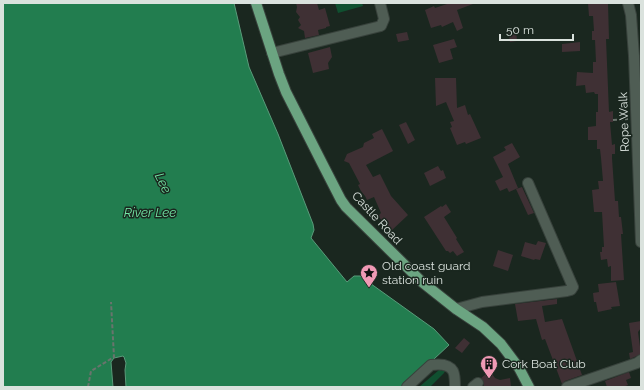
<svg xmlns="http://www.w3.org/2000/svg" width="644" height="390" font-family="Raleway,sans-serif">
<rect width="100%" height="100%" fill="#1a271f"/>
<!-- green -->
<g fill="#105030">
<path d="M335 3H362L363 6 338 13Z"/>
<path d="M439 370 445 371 444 373 431 386 432 387H419Z"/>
</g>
<!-- water -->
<path fill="#227d4f" stroke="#599b7a" d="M3 3H234L249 67 278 134 313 224 314 230 311 238 347 282 354 276H360L434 329 449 345 404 387H126L125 370 126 363 124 357 123 356 114 358 111 362 113 387H3Z"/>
<!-- building -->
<g fill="#3f3034">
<path d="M296 3H317L319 10 325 8 330 26 326 27V28L318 30 319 35 305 38 304 31 298 28 301 25 298 20 300 17 296 12 297 7Z"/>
<path d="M450 3H473V4L457 10 463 28 457 31 453 22 442 27 441 25 431 28 425 10 434 6 435 8Z"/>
<path d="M588 3H608L609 39H606L609 112 613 111V122H610L612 145 615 144V154H612V158L615 201H618L619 217H621L623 234H621L624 280 611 281V266L608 267 607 259 601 260 600 252H602V247H604L602 212H594L592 190 599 189 598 181H603L601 158 600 149H597V140H588V127L596 126V112H598V94H595L594 92 586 93 585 85 576 86 577 72 593 73V62H596L595 40H592V31H594L593 16H589Z"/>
<path d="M516 29 517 41 510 42 508 30Z"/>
<path d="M407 32 409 40 398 42 396 34Z"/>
<path d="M454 39 457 47 450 49 453 59 439 63 433 45Z"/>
<path d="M580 42V51L562 52V44Z"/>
<path d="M330 47 332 57 328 63 329 69 313 73 308 53Z"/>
<path d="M435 78H456L457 108 465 105 468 115 470 114 481 138 466 144 465 142 457 145 450 128 452 127 450 122 454 121 446 102 436 106Z"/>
<path d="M406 122 415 140 408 144 399 125Z"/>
<path d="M382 129 393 151 366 165 373 177 380 174 391 196 408 215 391 231 378 216 381 213 374 197 367 200 365 196 361 191 358 185 360 184 349 163 344 161 347 154 363 147 364 143 374 138 372 134Z"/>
<path d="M512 143 520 157 508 164 518 188 509 192 507 188 500 191 495 181 503 177 493 157 506 150 504 147Z"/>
<path d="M438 166 441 171 443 170 446 178 430 186 424 173Z"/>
<path d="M522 187 534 213 528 215 516 189Z"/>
<path d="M446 204 451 212 444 217 457 238 456 239 464 252 457 256 453 251 450 253 448 251H446L424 217 441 206 442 207Z"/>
<path d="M538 241 546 243 540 260 535 259 534 260 521 256 525 242 536 245Z"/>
<path d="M498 250 513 255 508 271 493 266Z"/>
<path d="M616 282 620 306 611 307 612 309 598 312 596 302H594L593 293 599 292 598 284Z"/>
<path d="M557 299V304L542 306 545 322 562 319 582 375 565 381 562 384 545 339 542 340 536 319 518 321 515 304Z"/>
<path d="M641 321V328L638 332 641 354 630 359 629 353 633 352 629 323Z"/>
<path d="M464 338 470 343 462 353 455 348Z"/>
<path d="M490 371 495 378 500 380 510 378 511 387H485L484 386V382L481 378Z"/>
<path d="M629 372 631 378 626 380 628 385 623 387H607L605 381Z"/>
</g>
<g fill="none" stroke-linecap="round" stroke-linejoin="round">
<defs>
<g id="minor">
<path d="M628 3 631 15 634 56 641 242"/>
<path d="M272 53 381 26 384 19 380 3"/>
<path d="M456 309 482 302 567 291 571 290 573 287 528 183"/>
<path d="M407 387 431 365C438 364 449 364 453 371 455 375 455 382 455 387"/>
<path d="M473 387 478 383"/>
<path d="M567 387 637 363 641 360"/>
</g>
<path id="major" d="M256 3 279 74 286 92 322 163 341 200 346 207 422 282 456 309 483 327 501 344 519 368 529 387"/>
</defs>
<!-- minor casing -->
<use href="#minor" stroke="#38423c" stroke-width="12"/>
<!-- major casing -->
<use href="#major" stroke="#38423c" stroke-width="12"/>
<!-- path -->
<g stroke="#69746d" stroke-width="2" stroke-dasharray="4 2" stroke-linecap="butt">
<path d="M613 120 628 119"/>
<path d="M88 387 91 371 114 357 111 302"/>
</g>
<!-- minor -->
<use href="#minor" stroke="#4f5d54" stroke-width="10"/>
<!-- major -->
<use href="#major" stroke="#6ba481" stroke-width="10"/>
</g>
<!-- icons -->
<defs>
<symbol id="sight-pin" viewBox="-11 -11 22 30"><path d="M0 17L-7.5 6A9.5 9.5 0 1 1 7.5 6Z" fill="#f09ab5" stroke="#1a271f"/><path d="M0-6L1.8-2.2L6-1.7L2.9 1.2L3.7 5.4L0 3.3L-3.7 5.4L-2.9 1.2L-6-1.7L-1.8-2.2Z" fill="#111"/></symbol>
<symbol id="building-pin" viewBox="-11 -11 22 30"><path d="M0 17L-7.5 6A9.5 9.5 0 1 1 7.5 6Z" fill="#f09ab5" stroke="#1a271f"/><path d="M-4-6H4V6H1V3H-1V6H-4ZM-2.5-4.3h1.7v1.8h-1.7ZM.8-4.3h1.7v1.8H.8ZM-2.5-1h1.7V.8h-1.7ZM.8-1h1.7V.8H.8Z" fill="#111"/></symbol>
</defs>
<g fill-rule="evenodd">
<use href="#sight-pin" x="359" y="263" width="20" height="27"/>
<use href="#building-pin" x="479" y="354" width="20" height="27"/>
</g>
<g text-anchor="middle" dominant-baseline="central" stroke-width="3" stroke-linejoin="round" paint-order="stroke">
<!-- street labels -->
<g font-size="12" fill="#dae2dd" stroke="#1a271f">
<text transform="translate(624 122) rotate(-92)">Rope Walk</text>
<text transform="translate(377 218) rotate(47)">Castle Road</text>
</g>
<!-- poi labels -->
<g font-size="12" fill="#dae2dd" stroke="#1a271f" text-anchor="start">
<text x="382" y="266">Old coast guard<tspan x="382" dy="14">station ruin</tspan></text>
<text x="502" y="364">Cork Boat Club</text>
</g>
<!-- water labels -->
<g font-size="13" font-style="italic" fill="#74e7a6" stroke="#1a271f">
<text transform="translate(163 183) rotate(64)">Lee</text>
<text x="150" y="212">River Lee</text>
</g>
</g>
<!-- border -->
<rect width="644" height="390" fill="none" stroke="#dae2dd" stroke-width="8"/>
<!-- scale -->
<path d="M500 34v6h73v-6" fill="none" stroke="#dae2dd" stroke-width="2"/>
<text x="506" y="34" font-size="12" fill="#dae2dd" stroke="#1a271f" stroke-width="3" paint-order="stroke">50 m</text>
</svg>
